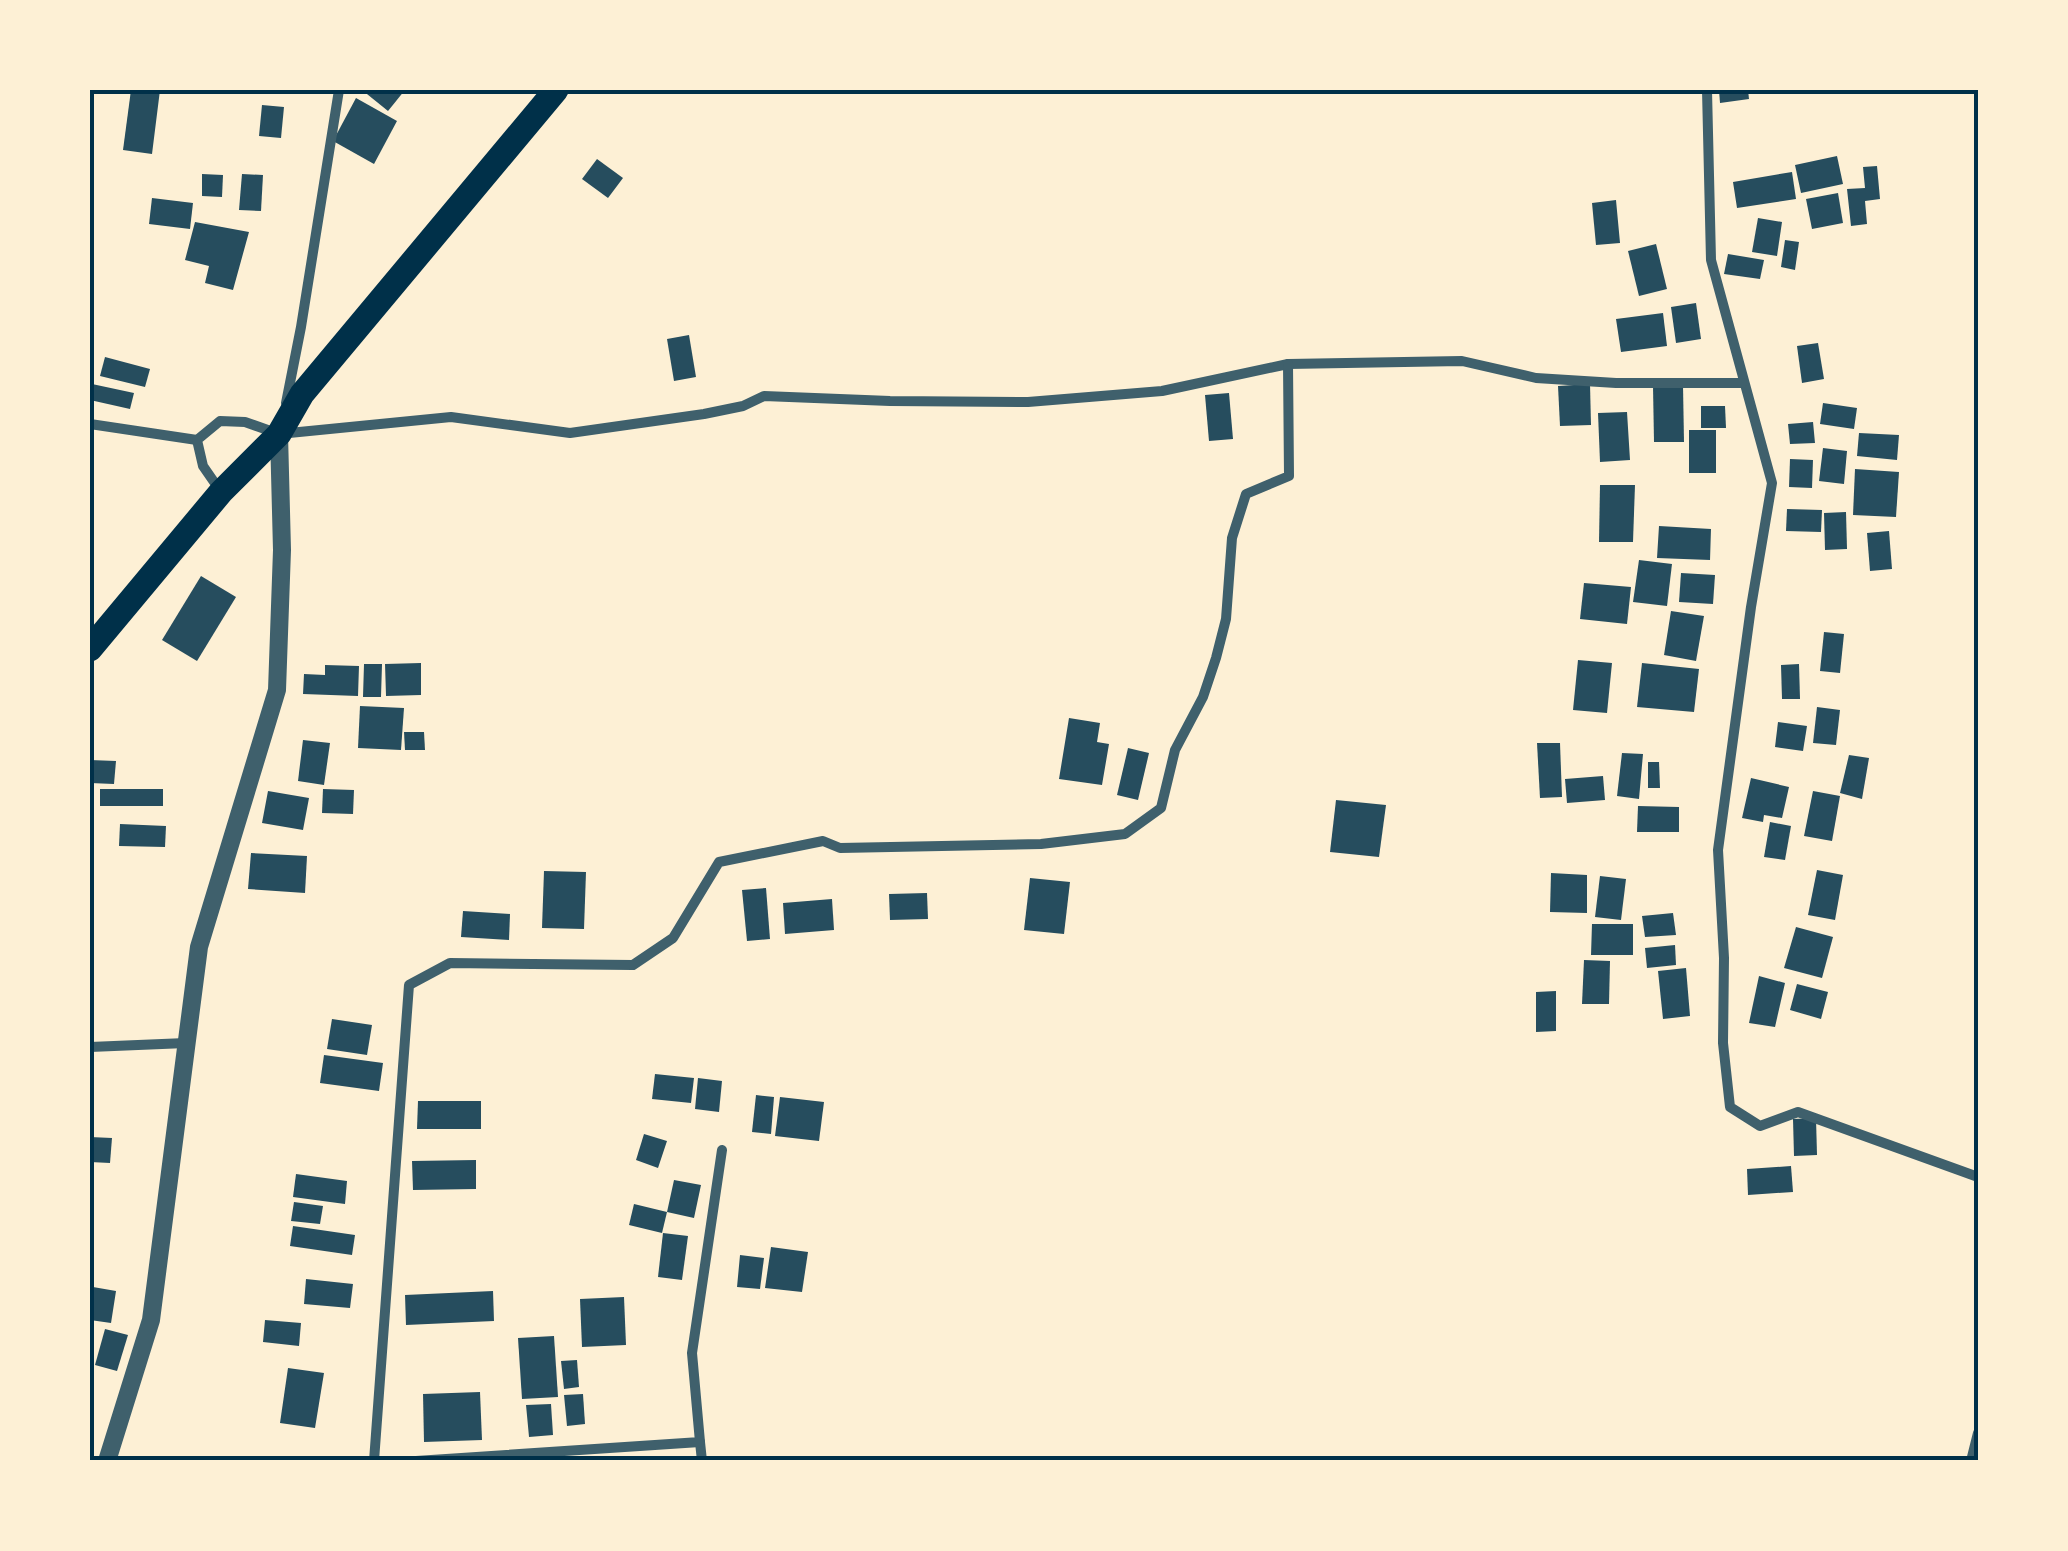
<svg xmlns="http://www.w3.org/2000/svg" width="2068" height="1551" font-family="'Libre Baskerville',serif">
<rect width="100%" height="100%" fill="#fdf0d5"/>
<!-- building -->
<g fill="#264d5e">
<path d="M131 90H160L152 154 123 150Z"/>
<path d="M362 90H405L388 111Z"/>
<path d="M1719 90H1748L1749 99 1720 103Z"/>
<path d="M356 98 397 121 374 164 333 141Z"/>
<path d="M262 105 284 107 281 138 259 136Z"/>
<path d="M1837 156 1843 184 1801 193 1795 165Z"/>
<path d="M597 159 623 178 608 198 582 179Z"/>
<path d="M1877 166 1880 199 1865 201 1867 224 1851 226 1847 189 1865 188 1863 167Z"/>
<path d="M1792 172 1796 199 1737 208 1733 182Z"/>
<path d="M202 174 223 175 222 197 202 196Z"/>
<path d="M242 174 263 175 261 211 239 210Z"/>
<path d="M1838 193 1843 223 1812 229 1806 199Z"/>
<path d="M152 198 193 203 190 229 149 224Z"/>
<path d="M1616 200 1620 243 1596 245 1592 203Z"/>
<path d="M1758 218 1782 222 1777 256 1752 252Z"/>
<path d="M195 222 249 232 233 290 205 283 209 266 185 260Z"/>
<path d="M1785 240 1799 242 1795 270 1781 267Z"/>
<path d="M1656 244 1667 289 1639 296 1628 251Z"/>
<path d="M1728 254 1764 260 1760 279 1724 274Z"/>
<path d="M1696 303 1701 339 1676 343 1671 307Z"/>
<path d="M1663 313 1667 346 1621 352 1616 319Z"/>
<path d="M689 335 696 377 674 381 667 339Z"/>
<path d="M1818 343 1824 379 1802 383 1797 346Z"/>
<path d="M105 357 150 369 145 387 100 376Z"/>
<path d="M92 384 134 393 130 409 90 400Z"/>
<path d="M1590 384 1591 425 1560 426 1558 386Z"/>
<path d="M1683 385 1684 442H1654L1653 386Z"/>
<path d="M1229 393 1233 439 1209 441 1205 395Z"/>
<path d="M1823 403 1857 408 1854 429 1820 424Z"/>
<path d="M1701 406H1725L1726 428H1701Z"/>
<path d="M1627 412 1630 460 1600 462 1598 413Z"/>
<path d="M1813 422 1815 443 1790 444 1788 424Z"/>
<rect x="1689" y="430" width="27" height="43"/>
<path d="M1859 433 1899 435 1897 460 1857 456Z"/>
<path d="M1823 448 1847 451 1844 484 1819 481Z"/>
<path d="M1790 459 1813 460 1812 488 1789 487Z"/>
<path d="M1855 469 1899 472 1896 517 1853 515Z"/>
<path d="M1600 485H1635L1633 542H1599Z"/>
<path d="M1787 509 1822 510 1821 532 1786 531Z"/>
<path d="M1846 512 1847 549 1825 550 1824 513Z"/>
<path d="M1659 526 1711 529 1710 560 1657 558Z"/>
<path d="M1889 531 1892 569 1870 571 1867 533Z"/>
<path d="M1639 560 1672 564 1667 606 1633 602Z"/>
<path d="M1681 573 1715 575 1713 604 1679 602Z"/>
<path d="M201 576 236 597 197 661 162 640Z"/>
<path d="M1584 583 1631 587 1627 624 1580 619Z"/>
<path d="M1671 611 1704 616 1696 661 1664 655Z"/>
<path d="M1824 632 1844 634 1840 673 1820 671Z"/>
<path d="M1578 660 1612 663 1607 713 1573 710Z"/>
<path d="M421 663V695L386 696 385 664Z"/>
<path d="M1642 663 1699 669 1694 712 1637 707Z"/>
<path d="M364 664H382L381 697H363Z"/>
<path d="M1799 664 1800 699H1782L1781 665Z"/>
<path d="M325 665 359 666 358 696 303 694 304 674 325 675Z"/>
<path d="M360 706 404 708 401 750 358 748Z"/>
<path d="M1817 707 1840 710 1836 745 1813 743Z"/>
<path d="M1069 718 1100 723 1097 742 1109 744 1102 785 1059 779Z"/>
<path d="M1778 722 1807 726 1803 751 1775 747Z"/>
<path d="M404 732H424L425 750H405Z"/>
<path d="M303 740 330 743 324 785 298 781Z"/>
<path d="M1537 743H1560L1562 797 1540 798Z"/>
<path d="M1128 748 1149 753 1138 800 1117 795Z"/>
<path d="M1622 753 1643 754 1639 799 1617 796Z"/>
<path d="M1849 755 1869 758 1862 799 1840 793Z"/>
<path d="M90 760 116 761 114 784 90 783Z"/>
<path d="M1648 762H1659L1660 788H1648Z"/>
<path d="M1603 776 1605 800 1567 803 1565 779Z"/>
<path d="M1751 778 1789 787 1782 818 1764 815 1763 822 1742 818Z"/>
<rect x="100" y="789" width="63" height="17"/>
<path d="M323 789 354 790 353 814 322 813Z"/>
<path d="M268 791 309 798 303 830 262 823Z"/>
<path d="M1813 791 1840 796 1832 841 1804 836Z"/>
<path d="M1336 800 1386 805 1379 857 1330 852Z"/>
<path d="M1638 806 1679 807V832H1637Z"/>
<path d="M1770 822 1791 826 1785 860 1764 857Z"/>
<path d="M120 824 166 826 165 847 119 846Z"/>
<path d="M251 853 307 856 305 893 248 889Z"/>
<path d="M1817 870 1843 875 1835 920 1808 915Z"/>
<path d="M544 871 586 872 584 929 542 928Z"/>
<path d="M1551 873 1587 875V913L1550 912Z"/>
<path d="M1600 876 1626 879 1621 920 1595 917Z"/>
<path d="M1030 878 1070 882 1064 934 1024 930Z"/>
<path d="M766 888 770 939 747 941 742 890Z"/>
<path d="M927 893 928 919 890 920 889 894Z"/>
<path d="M832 899 834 930 785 934 783 903Z"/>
<path d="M463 911 510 914 509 940 461 937Z"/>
<path d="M1673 913 1676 935 1645 937 1642 916Z"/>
<path d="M1592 924H1633V955H1591Z"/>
<path d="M1796 927 1833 937 1822 978 1784 968Z"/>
<path d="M1675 945 1676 965 1647 968 1645 948Z"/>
<path d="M1584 960 1610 961 1609 1004H1582Z"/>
<path d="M1686 968 1690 1016 1663 1019 1658 971Z"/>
<path d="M1759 976 1785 983 1775 1027 1749 1023Z"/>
<path d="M1797 984 1828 992 1821 1019 1790 1010Z"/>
<path d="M1556 991V1031L1536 1032V992Z"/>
<path d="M332 1019 372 1025 367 1055 327 1049Z"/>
<path d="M324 1055 383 1063 379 1091 320 1083Z"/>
<path d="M655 1074 694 1078 691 1103 652 1099Z"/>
<path d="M698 1078 722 1081 719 1112 695 1109Z"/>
<path d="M756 1095 774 1097 771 1134 752 1132Z"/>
<path d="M780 1097 824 1102 819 1141 775 1136Z"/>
<path d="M418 1101H481V1129H417Z"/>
<path d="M1816 1118 1817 1155 1794 1156 1793 1119Z"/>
<path d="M644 1134 667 1141 658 1168 636 1160Z"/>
<path d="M90 1137 112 1138 110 1163 90 1162Z"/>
<path d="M476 1160V1189L413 1190 412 1161Z"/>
<path d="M1791 1166 1793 1192 1748 1195 1747 1169Z"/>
<path d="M296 1174 347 1181 345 1204 293 1197Z"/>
<path d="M674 1180 701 1185 694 1218 667 1212Z"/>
<path d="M294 1202 323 1206 320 1224 291 1221Z"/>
<path d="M634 1204 667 1212 662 1233 629 1225Z"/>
<path d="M293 1226 355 1235 352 1255 290 1246Z"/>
<path d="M663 1233 688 1236 682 1280 658 1277Z"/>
<path d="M771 1247 808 1252 802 1292 765 1288Z"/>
<path d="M740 1255 764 1258 760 1289 737 1287Z"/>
<path d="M306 1279 353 1284 350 1308 304 1304Z"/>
<path d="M93 1287 116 1291 111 1323 90 1320Z"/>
<path d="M493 1291 494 1321 406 1325 405 1295Z"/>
<path d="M624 1297 626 1345 582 1347 580 1299Z"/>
<path d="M265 1320 301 1323 299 1346 263 1342Z"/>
<path d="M105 1329 128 1335 117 1371 95 1365Z"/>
<path d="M554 1336 558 1397 522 1399 518 1338Z"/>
<path d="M577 1360 579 1387 564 1389 561 1361Z"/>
<path d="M288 1368 324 1373 315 1428 280 1423Z"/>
<path d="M480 1392 482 1440 424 1442 423 1394Z"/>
<path d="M583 1394 585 1424 567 1426 564 1395Z"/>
<path d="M551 1404 553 1435 529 1437 526 1405Z"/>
</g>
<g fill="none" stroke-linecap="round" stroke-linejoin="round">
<!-- minor -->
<g stroke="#3f606c" stroke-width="10">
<path d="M1707 90 1711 260 1772 483 1751 607 1718 850 1724 958 1723 1043 1730 1107 1760 1126 1798 1112 1978 1177"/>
<path d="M286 403 301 327 339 90"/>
<path d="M90 424 197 440"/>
<path d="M221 492 203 466 197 440 220 421 245 422 279 434 451 417 570 433 704 414 743 406 764 396 890 401 1028 402 1162 391 1288 364 1462 361 1536 378 1616 383H1742"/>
<path d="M90 1047 186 1043"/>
<path d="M700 1442 702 1461"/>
<path d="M374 1461 409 985 450 963 633 965 673 938 719 862 823 841 840 848 1041 844 1125 834 1161 808 1175 750 1203 697 1216 658 1226 619 1232 538 1246 494 1289 476 1288 364"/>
<path d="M416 1461 700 1442 692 1353 722 1150"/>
<path d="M1971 1461 1978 1433"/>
</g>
<!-- tertiary -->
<path stroke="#3f606c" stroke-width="18" d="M107 1461 151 1320 199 947 277 690 282 550 279 434"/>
<!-- primary -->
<path stroke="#003049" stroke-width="25" d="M90 649 221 492 279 434 302 394 556 90"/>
</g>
<!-- border -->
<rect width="2068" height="1551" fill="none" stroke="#fdf0d5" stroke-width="185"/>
<rect x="92" y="92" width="1884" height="1366" fill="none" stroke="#003049" stroke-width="4"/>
</svg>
